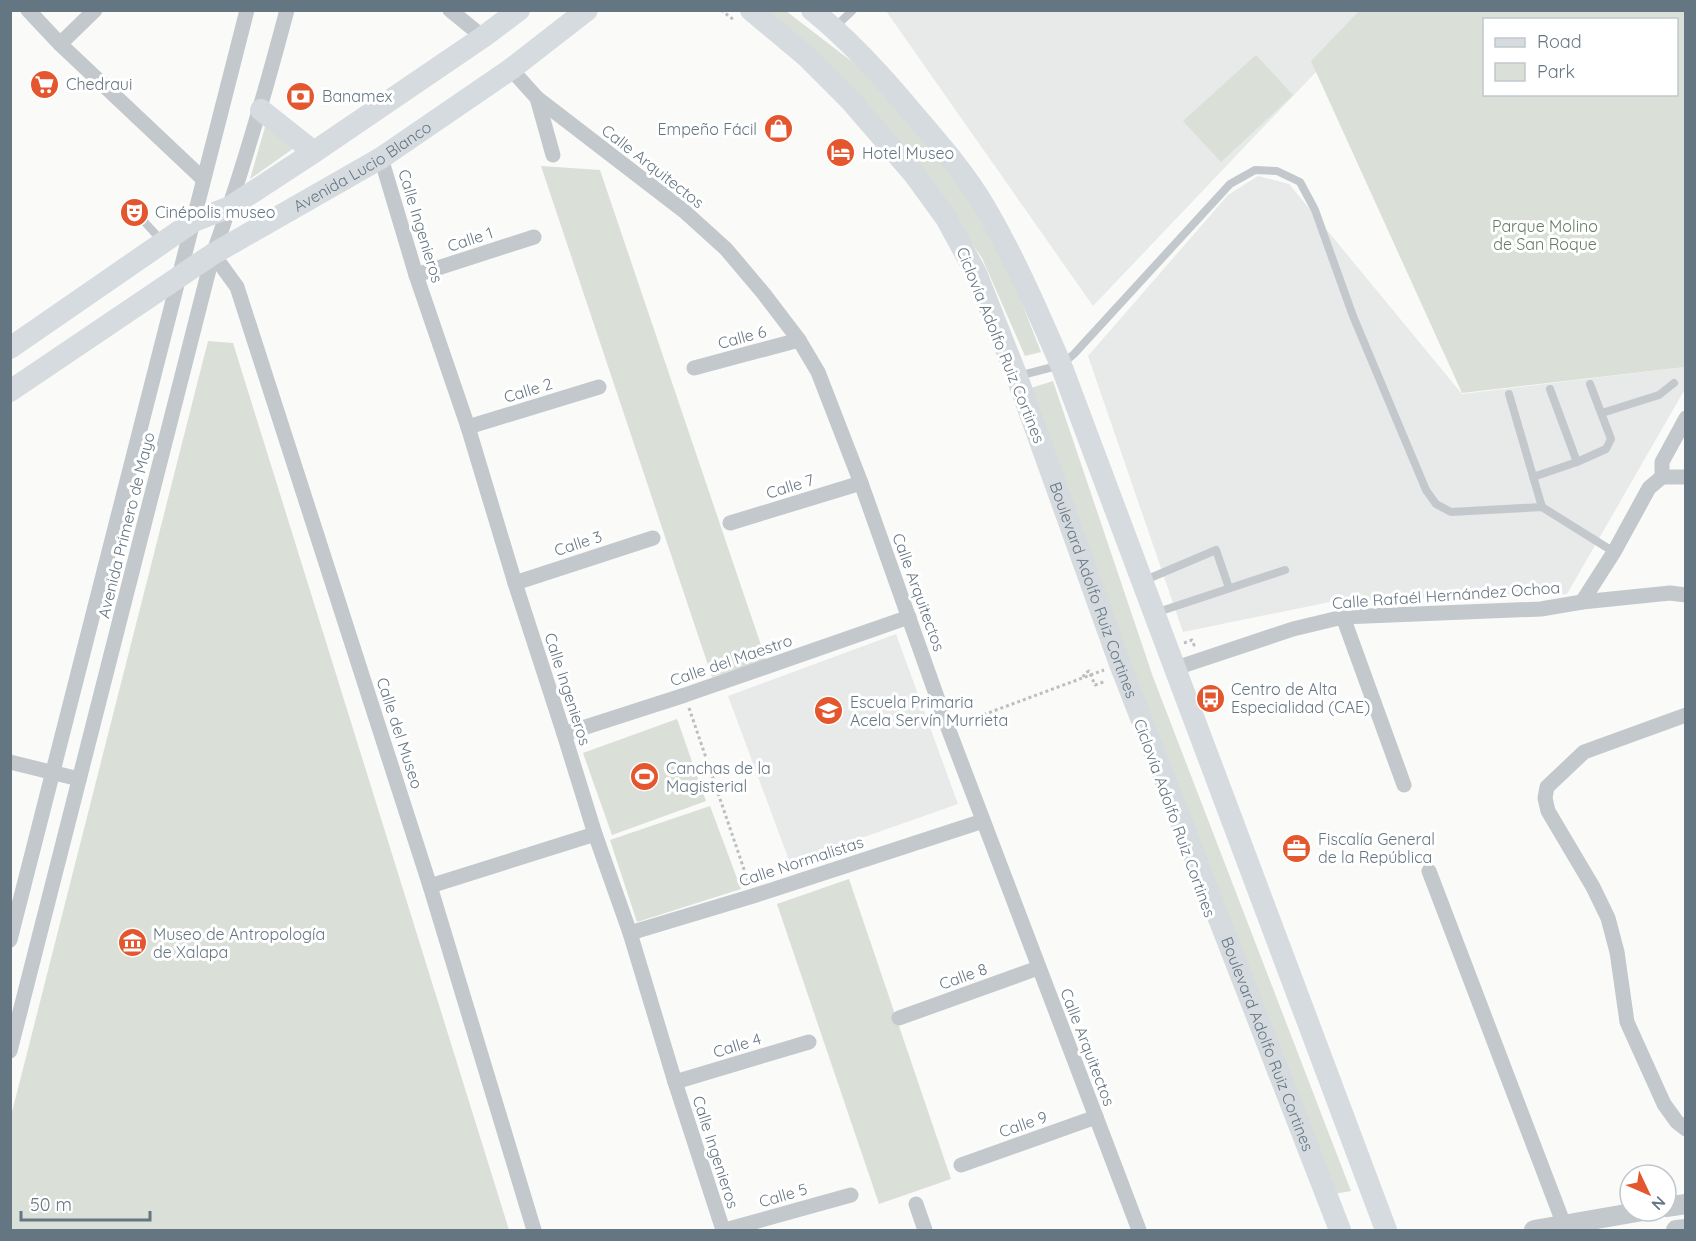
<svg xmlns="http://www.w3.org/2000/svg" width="1696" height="1241" font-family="Quicksand,sans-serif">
<rect width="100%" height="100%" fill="#fafaf8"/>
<!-- built -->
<g fill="#e8e9e9">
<path d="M886 11H1374L1093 306Z"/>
<path d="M1258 176 1289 184 1462 394 1685 367V389L1567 594 1335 601 1183 632 1088 356 1228 195Z"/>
<path d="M896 634 958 804 790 863 728 696Z"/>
</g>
<!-- green -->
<g fill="#dadfd7" fill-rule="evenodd">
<path d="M1360 10 1685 11V367L1462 393 1311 61ZM1484 20H1676V94H1484Z"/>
<path d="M751 11H786L872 77 943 160 1002 253 1041 352 1025 356 982 258 924 172Z"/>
<path d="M1256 55 1293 95 1221 162 1183 121Z"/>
<path d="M265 127 294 148 250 179Z"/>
<path d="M541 166 600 170 766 660 712 677Z"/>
<path d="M208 341 233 343 509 1230H11V1116Z"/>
<path d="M1053 381 1153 677 1351 1191 1334 1194 1088 550 1031 388Z"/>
<path d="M677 719 706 801 612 835 583 753Z"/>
<path d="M710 806 741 889 637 922 610 840Z"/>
<path d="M849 879 951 1179 879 1204 777 904Z"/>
</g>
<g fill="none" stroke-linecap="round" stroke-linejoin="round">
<!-- path -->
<g stroke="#bbbfc2" stroke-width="3" stroke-dasharray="3 3" stroke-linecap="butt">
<path d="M721 10 734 20"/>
<path d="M1184 643 1192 640 1194 645H1192"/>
<path d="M1083 677 1085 673 1089 671 1095 685 1106 681"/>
<path d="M689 708 748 881"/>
<path d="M961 723 1104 670"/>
</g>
<!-- service -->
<g stroke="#c3c8cc" stroke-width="8">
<path d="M835 27 853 10"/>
<path d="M140 217 161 240"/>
<path d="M1018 376 1061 365 1074 354 1230 184 1255 170 1277 171 1300 182 1315 210 1353 316 1426 490 1436 504 1451 512 1542 507 1614 552"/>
<path d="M1550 389 1577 462"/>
<path d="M1509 394 1542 507"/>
<path d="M1602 413 1659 395 1674 383"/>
<path d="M1533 477 1577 462 1606 449 1611 439 1590 384"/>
<path d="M1143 581 1216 550 1229 588"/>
<path d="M1155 613 1285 570"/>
</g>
<!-- minor -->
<g stroke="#c3c8cc" stroke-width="15">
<path d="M28 10 60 44 203 179"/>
<path d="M450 10 483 37"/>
<path d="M60 44 95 10"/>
<path d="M511 69 537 98 684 211 726 249 764 294 799 340 818 372 861 483 948 728 1139 1230"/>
<path d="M537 98 553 155"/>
<path d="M381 158 416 275 468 427 515 583 564 734 595 834 630 933 675 1082 723 1230"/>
<path d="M213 254 237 287 430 886 534 1230"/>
<path d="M416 275 534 237"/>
<path d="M694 368 799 340"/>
<path d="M468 427 599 387"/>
<path d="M1662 477V462L1686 418"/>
<path d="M730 523 861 483"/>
<path d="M515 583 653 538"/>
<path d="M1582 602 1614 552 1649 488 1662 477H1686"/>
<path d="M1343 617 1404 785"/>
<path d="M1176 668 1293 629 1343 617 1541 609 1582 602 1670 593 1686 595"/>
<path d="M1686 715 1584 752 1547 787 1545 798 1548 811 1593 887 1608 918 1617 952 1627 1022 1664 1104 1677 1122 1686 1129"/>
<path d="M564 734 685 695 909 617"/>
<path d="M10 762 79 779"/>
<path d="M1429 871 1566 1230"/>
<path d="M430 886 595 834"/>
<path d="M630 933 753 896 983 821"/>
<path d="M10 940 247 10"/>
<path d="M899 1018 1038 968"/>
<path d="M10 1051 213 254C242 174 265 93 287 10"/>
<path d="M675 1082 809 1042"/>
<path d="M961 1165 1096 1117"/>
<path d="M916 1204 925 1230"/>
<path d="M725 1230 851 1195"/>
</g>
<!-- tertiary -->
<g stroke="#c3c8cc" stroke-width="20">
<path d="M1666 1207 1686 1204"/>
<path d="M1534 1230 1643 1211"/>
<path d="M1676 1230 1686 1229"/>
</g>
<!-- secondary -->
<g stroke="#d6dbdf" stroke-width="22">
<path id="s1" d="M751 10 806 56 851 101 914 174 946 218 976 273 1017 377 1120 664 1340 1230"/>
<path d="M812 10C852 42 885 79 917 118 942 147 967 176 986 209 1015 259 1038 312 1061 365L1386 1230"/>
<path d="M261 110 314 152"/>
<path d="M10 348 194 221 230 207 314 152 483 37 519 10"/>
<path id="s2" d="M10 391 213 254 381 158 511 69 587 10"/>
</g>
</g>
<!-- icons -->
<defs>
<symbol id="supermarket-disc" viewBox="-11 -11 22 22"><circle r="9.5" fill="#e4572e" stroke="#fff"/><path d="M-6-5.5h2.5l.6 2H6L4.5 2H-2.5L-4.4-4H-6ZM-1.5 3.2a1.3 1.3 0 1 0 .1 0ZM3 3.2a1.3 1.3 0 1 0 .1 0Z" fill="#fff"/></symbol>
<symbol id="bank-disc" viewBox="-11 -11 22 22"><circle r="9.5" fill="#e4572e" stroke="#fff"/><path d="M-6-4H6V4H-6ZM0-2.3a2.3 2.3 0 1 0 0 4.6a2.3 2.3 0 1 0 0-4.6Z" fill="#fff"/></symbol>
<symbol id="shop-disc" viewBox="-11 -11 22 22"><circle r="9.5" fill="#e4572e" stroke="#fff"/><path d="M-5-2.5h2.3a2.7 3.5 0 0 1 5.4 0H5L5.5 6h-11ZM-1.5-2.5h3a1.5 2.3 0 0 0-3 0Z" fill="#fff"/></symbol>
<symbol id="hotel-disc" viewBox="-11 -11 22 22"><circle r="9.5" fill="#e4572e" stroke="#fff"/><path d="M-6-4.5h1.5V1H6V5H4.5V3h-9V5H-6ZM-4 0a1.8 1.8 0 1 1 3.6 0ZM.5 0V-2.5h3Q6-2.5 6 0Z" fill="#fff"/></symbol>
<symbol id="theatre-disc" viewBox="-11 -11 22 22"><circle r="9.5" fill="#e4572e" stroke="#fff"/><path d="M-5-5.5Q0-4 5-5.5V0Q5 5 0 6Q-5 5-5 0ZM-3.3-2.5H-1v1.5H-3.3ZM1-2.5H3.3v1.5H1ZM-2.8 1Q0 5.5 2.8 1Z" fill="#fff"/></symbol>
<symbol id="bus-disc" viewBox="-11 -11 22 22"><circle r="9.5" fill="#e4572e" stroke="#fff"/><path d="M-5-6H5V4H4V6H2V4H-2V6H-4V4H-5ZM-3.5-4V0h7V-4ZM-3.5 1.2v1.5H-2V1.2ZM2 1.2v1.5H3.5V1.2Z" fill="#fff"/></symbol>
<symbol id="school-disc" viewBox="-11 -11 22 22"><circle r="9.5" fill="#e4572e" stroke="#fff"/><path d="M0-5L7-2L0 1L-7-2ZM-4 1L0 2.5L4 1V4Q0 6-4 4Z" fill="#fff"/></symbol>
<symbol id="stadium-disc" viewBox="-11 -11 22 22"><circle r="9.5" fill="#e4572e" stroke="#fff"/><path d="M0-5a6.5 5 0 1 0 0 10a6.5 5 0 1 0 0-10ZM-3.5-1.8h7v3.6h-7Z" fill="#fff"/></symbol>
<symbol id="office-disc" viewBox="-11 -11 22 22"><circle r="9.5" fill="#e4572e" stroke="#fff"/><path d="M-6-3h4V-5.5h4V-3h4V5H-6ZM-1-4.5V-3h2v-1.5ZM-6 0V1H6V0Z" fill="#fff"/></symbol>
<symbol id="museum-disc" viewBox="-11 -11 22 22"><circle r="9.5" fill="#e4572e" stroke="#fff"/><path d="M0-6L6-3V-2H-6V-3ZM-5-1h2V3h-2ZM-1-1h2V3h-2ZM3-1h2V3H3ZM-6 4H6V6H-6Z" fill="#fff"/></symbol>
</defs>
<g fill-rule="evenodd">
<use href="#supermarket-disc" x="28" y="68" width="33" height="33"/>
<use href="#bank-disc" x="284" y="80" width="33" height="33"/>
<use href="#shop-disc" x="762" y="112" width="33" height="33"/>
<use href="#hotel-disc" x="824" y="136" width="33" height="33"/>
<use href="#theatre-disc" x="118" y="196" width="33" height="33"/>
<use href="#bus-disc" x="1194" y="682" width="33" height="33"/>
<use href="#school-disc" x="812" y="694" width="33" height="33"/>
<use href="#stadium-disc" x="628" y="760" width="33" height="33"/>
<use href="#office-disc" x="1280" y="832" width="33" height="33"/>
<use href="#museum-disc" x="116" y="926" width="33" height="33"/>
</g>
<g text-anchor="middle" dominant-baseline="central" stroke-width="6" stroke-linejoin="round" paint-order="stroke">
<!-- poi labels -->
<g font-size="16" fill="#657683" stroke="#fff" text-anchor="start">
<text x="66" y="84">Chedraui</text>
<text x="322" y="96">Banamex</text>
<text x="757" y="129" text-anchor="end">Empeño Fácil</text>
<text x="862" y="153">Hotel Museo</text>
<text x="155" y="212">Cinépolis museo</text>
<text x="1231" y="689">Centro de Alta<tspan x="1231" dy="18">Especialidad (CAE)</tspan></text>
<text x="850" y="702">Escuela Primaria<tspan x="850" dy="18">Acela Servín Murrieta</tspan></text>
<text x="666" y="768">Canchas de la<tspan x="666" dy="18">Magisterial</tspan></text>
<text x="1318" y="839">Fiscalía General<tspan x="1318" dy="18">de la República</tspan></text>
<text x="153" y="934">Museo de Antropología<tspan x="153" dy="18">de Xalapa</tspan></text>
</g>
<!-- street labels -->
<g font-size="16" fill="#657683" stroke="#fff">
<text stroke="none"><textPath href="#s2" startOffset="418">Avenida Lucio Blanco</textPath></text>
<text transform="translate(653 166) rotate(38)">Calle Arquitectos</text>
<text transform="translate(421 226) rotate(73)">Calle Ingenieros</text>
<text transform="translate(470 239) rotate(-18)">Calle 1</text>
<text transform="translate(742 337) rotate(-15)">Calle 6</text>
<text transform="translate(1001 345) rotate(68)">Ciclovía Adolfo Ruiz Cortines</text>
<text transform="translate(528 390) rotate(-17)">Calle 2</text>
<text transform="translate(790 486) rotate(-17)">Calle 7</text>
<text transform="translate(126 525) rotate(-76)">Avenida Primero de Mayo</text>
<text transform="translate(578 543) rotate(-18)">Calle 3</text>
<text stroke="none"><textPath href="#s1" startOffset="687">Boulevard Adolfo Ruiz Cortines</textPath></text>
<text transform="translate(919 592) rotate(70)">Calle Arquitectos</text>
<text transform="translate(1446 595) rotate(-4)">Calle Rafaél Hernández Ochoa</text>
<text transform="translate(731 660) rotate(-19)">Calle del Maestro</text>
<text transform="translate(568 689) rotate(72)">Calle Ingenieros</text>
<text transform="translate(400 733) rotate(72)">Calle del Museo</text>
<text transform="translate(1175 818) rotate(70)">Ciclovía Adolfo Ruiz Cortines</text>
<text transform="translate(801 861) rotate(-18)">Calle Normalistas</text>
<text transform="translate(963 976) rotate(-20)">Calle 8</text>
<text stroke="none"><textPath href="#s1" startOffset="1173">Boulevard Adolfo Ruiz Cortines</textPath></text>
<text transform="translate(737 1045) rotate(-17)">Calle 4</text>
<text transform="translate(1088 1047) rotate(69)">Calle Arquitectos</text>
<text transform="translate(1023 1124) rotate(-19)">Calle 9</text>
<text transform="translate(716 1152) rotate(72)">Calle Ingenieros</text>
<text transform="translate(783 1195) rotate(-16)">Calle 5</text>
</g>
<!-- park labels -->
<g font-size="16" fill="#687a64" stroke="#fff">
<text x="1545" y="226">Parque Molino<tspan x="1545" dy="18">de San Roque</tspan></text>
</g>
</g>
<!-- border -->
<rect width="1696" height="1241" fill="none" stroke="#657683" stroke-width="24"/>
<!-- legend -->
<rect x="1483" y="18" width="195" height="78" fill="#ffffff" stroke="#c1c8cd" stroke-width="1.5"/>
<rect x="1495" y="38" width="30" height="9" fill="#d6dbdf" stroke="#c1c8cd" stroke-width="1.5"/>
<text x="1537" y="48" font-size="18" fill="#657683">Road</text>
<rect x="1495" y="63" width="30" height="18" fill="#dadfd7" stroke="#c1c8cd" stroke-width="1.5"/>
<text x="1537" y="78" font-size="18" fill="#657683">Park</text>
<!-- north arrow -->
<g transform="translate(1648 1193) rotate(134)"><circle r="28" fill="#ffffff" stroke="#c1c8cd" stroke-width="1.5"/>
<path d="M0-4.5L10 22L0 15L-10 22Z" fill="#e4572e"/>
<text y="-9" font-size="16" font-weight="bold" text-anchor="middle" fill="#657683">N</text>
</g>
<!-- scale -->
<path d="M21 1211v9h129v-9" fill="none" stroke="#657683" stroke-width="3"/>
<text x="30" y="1211" font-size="18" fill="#657683" stroke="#ffffff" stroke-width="4.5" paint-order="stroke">50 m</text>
</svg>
